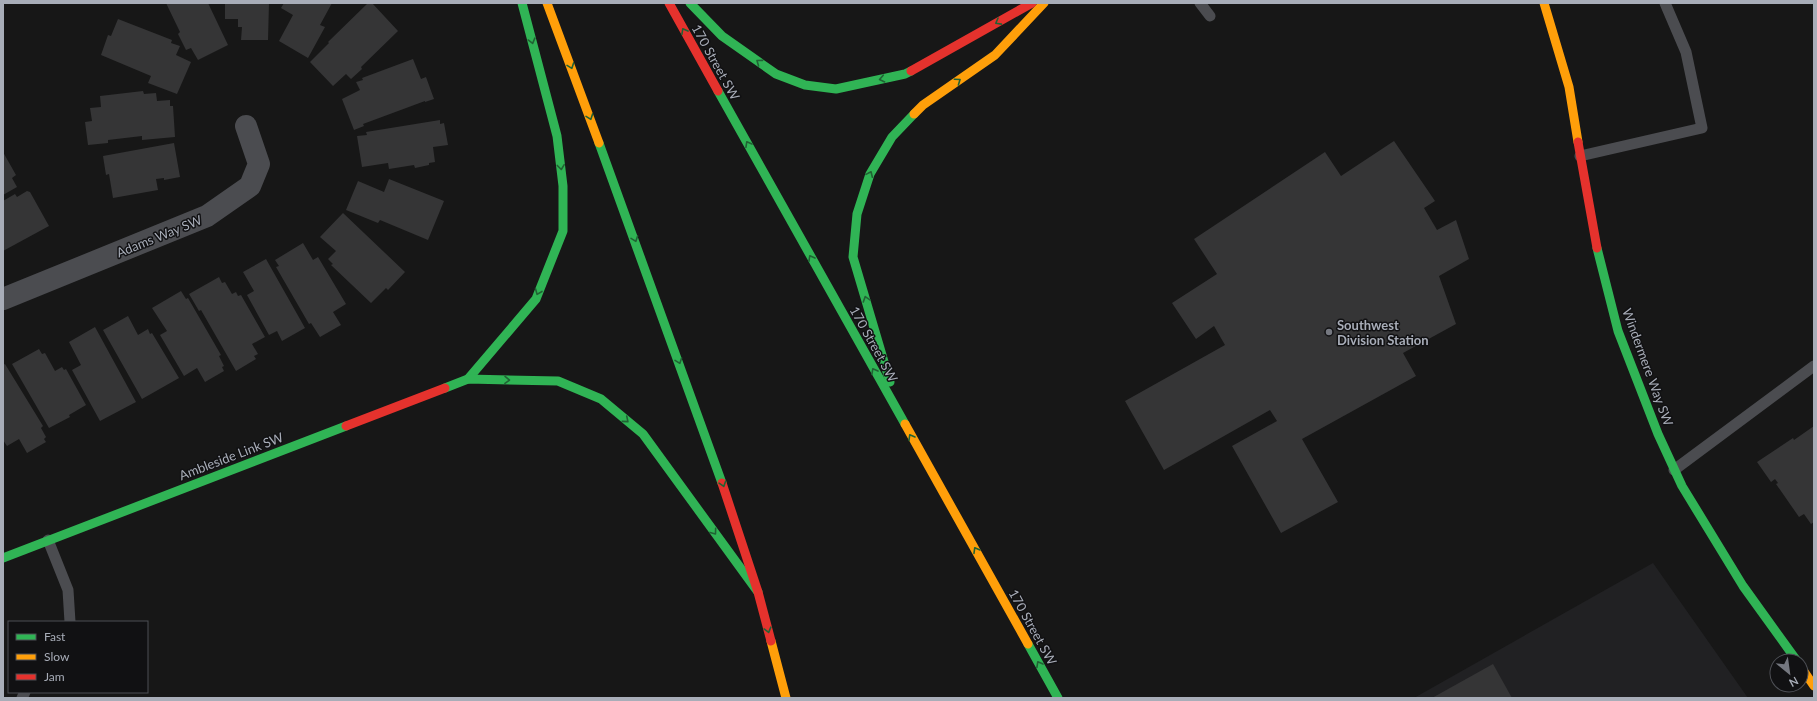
<svg xmlns="http://www.w3.org/2000/svg" width="1817" height="701" font-family="Lato,sans-serif">
<rect width="100%" height="100%" fill="#171717"/>
<!-- built -->
<path fill="#212123" d="M1653 563 1748 698H1414Z"/>
<!-- building -->
<g fill="#353536">
<path d="M166 3H208L228 45 198 60 191 48 186 50 178 34 180 32Z"/>
<path d="M225 3H269L268 40H241L242 27H238V19H225Z"/>
<path d="M284 3H332L320 25 325 27 308 58 279 41 293 15 281 8Z"/>
<path d="M368 3H372L398 31 361 67 362 69 351 79 346 74 333 86 310 62 329 43 328 42Z"/>
<path d="M118 19 172 40 171 43 180 46 176 55 191 62 177 94 148 83 151 76 101 55 108 35 111 36Z"/>
<path d="M413 59 421 79 426 77 434 99 425 102V101L363 124 364 126 354 130 342 99 360 90 356 82 363 80 362 78Z"/>
<path d="M143 91 144 94 156 93 157 101 170 100V106H173L175 137 142 140V136L108 140V143L88 145 85 122 92 121 90 108 101 107 100 96Z"/>
<path d="M440 120V124L444 123 448 145 433 147 435 162 429 163V165L415 168 414 165 389 169 388 163 362 167 357 136 367 135 366 132Z"/>
<path d="M1394 141 1435 201 1424 208 1437 230 1456 220 1469 259 1439 276 1456 324 1403 353 1416 376 1302 439 1338 502 1281 533 1232 446 1277 421 1270 410 1164 470 1125 401 1225 345 1214 326 1196 339 1172 303 1217 274 1194 239 1325 152 1341 176Z"/>
<path d="M174 143 180 177 164 180V178L156 179 158 190 113 198 109 174 106 175 103 156Z"/>
<path d="M3 152 16 175 12 178 17 187 3 195Z"/>
<path d="M389 179 444 201 428 240 380 220 378 223 346 210 358 181 384 192Z"/>
<path d="M27 191 30 192 49 226 3 251V201L15 194 17 197Z"/>
<path d="M343 213 405 272 388 290 386 288 371 303 331 265 333 264 328 259 336 251 320 237Z"/>
<path d="M303 243 313 260 318 257 346 304 333 312 341 325 320 337 311 323 309 324 276 267 279 266 275 260Z"/>
<path d="M266 259 305 328 282 341 277 331 269 335 247 295 254 291 243 272Z"/>
<path d="M219 277 222 283 225 282 232 294 236 292 238 296 241 295 265 337 252 344 258 354 254 356 256 359 236 371 201 310 199 311 189 294Z"/>
<path d="M181 291 186 299 188 298 221 355 219 356 224 366 222 367 224 371 205 382 197 368 184 376 160 335 167 331 152 308Z"/>
<path d="M128 316 138 335 148 329 150 334 152 333 179 378 142 399 103 330Z"/>
<path d="M95 327 136 402 100 421 72 370 81 365 69 342Z"/>
<path d="M39 349 42 354 45 353 55 371 62 367 64 370 66 369 86 405 69 415 70 417 49 428 12 364Z"/>
<path d="M5 364 43 426 41 428 46 437 44 439 46 442 27 453 19 439 7 446 3 440V365Z"/>
<path d="M1814 426V522L1811 524 1804 514 1799 517 1776 484 1778 483 1775 479 1771 482 1757 462 1793 438 1794 440Z"/>
<path d="M1493 664 1512 698H1432Z"/>
</g>
<g fill="none" stroke-linecap="round" stroke-linejoin="round">
<!-- lane -->
<g stroke="#4b4c50" stroke-width="11">
<path d="M1200 3 1210 16"/>
<path d="M1580 156 1702 128 1686 52 1665 3"/>
<path d="M1674 470 1814 366"/>
<path d="M48 540 68 590 70 622"/>
<path d="M22 698 25 692"/>
</g>
<!-- street -->
<path stroke="#4b4c50" stroke-width="22" d="M3 299 207 216 250 186 259 164 246 126"/>
<!-- fast -->
<g stroke="#30b455" stroke-width="9">
<path d="M690 3 722 36 776 74 805 85 836 89 905 74 911 71"/>
<path d="M718 91 905 424"/>
<path d="M599 143 722 483"/>
<path d="M1597 248 1618 331 1658 434 1682 486 1743 586 1797 661"/>
<path d="M468 379 536 299 563 231V186L557 136 522 3"/>
<path d="M890 382 853 257 857 214 870 174 892 137 914 114"/>
<path d="M445 388 468 379 558 381 601 399 643 434 758 592"/>
<path d="M3 558 346 426"/>
<path d="M1028 644 1058 698"/>
</g>
<!-- slow -->
<g stroke="#ff9f0a" stroke-width="9">
<path d="M547 3 599 143"/>
<path d="M1544 3 1569 87 1578 142"/>
<path d="M914 114 923 105 995 55 1044 3"/>
<path d="M905 424 1028 644"/>
<path d="M771 641 786 698"/>
<path d="M1801 667 1814 686"/>
</g>
<!-- jam -->
<g stroke="#e5322d" stroke-width="9">
<path d="M669 3 718 91"/>
<path d="M911 71 1032 3"/>
<path d="M1578 142 1597 248"/>
<path d="M346 426 445 388"/>
<path d="M722 483 758 592 771 641"/>
</g>
</g>
<!-- one-way arrows -->
<defs><path id="oneway-chevron" d="M-2-3.5L2.5 0L-2 3.5" fill="none" stroke-width="1.6" stroke-linecap="round" stroke-linejoin="round"/></defs>
<g stroke="#206234">
<use href="#oneway-chevron" transform="translate(998 22) rotate(151)"/>
<use href="#oneway-chevron" transform="translate(684 31) rotate(-119)"/>
<use href="#oneway-chevron" transform="translate(532 41) rotate(75)"/>
<use href="#oneway-chevron" transform="translate(759 62) rotate(-144)"/>
<use href="#oneway-chevron" transform="translate(571 66) rotate(70)"/>
<use href="#oneway-chevron" transform="translate(882 79) rotate(168)"/>
<use href="#oneway-chevron" transform="translate(958 81) rotate(-35)"/>
<use href="#oneway-chevron" transform="translate(590 117) rotate(70)"/>
<use href="#oneway-chevron" transform="translate(748 144) rotate(-119)"/>
<use href="#oneway-chevron" transform="translate(561 167) rotate(83)"/>
<use href="#oneway-chevron" transform="translate(870 174) rotate(-66)"/>
<use href="#oneway-chevron" transform="translate(635 239) rotate(70)"/>
<use href="#oneway-chevron" transform="translate(811 258) rotate(-119)"/>
<use href="#oneway-chevron" transform="translate(538 292) rotate(112)"/>
<use href="#oneway-chevron" transform="translate(866 299) rotate(-108)"/>
<use href="#oneway-chevron" transform="translate(679 361) rotate(70)"/>
<use href="#oneway-chevron" transform="translate(874 371) rotate(-119)"/>
<use href="#oneway-chevron" transform="translate(507 380) rotate(1)"/>
<use href="#oneway-chevron" transform="translate(626 420) rotate(40)"/>
<use href="#oneway-chevron" transform="translate(911 437) rotate(-120)"/>
<use href="#oneway-chevron" transform="translate(723 484) rotate(72)"/>
<use href="#oneway-chevron" transform="translate(714 532) rotate(54)"/>
<use href="#oneway-chevron" transform="translate(976 550) rotate(-120)"/>
<use href="#oneway-chevron" transform="translate(768 630) rotate(75)"/>
<use href="#oneway-chevron" transform="translate(1039 664) rotate(-119)"/>
</g>
<!-- markers -->
<circle fill="#757880" stroke="#111113" stroke-width="1.5" cx="1329" cy="332" r="4"/>
<g text-anchor="middle" dominant-baseline="central" stroke-width="3" stroke-linejoin="round" paint-order="stroke">
<!-- street labels -->
<g font-size="13" fill="#a8adb8" stroke="#111113">
<text transform="translate(716 62) rotate(61)">170 Street SW</text>
<text transform="translate(159 236) rotate(-22)">Adams Way SW</text>
<text transform="translate(874 344) rotate(61)">170 Street SW</text>
<text transform="translate(1648 367) rotate(70)">Windermere Way SW</text>
<text transform="translate(231 456) rotate(-21)">Ambleside Link SW</text>
<text transform="translate(1033 627) rotate(61)">170 Street SW</text>
</g>
<!-- poi labels -->
<g font-size="13" font-weight="bold" fill="#a8adb8" stroke="#111113" text-anchor="start">
<text x="1337" y="325">Southwest<tspan x="1337" dy="15">Division Station</tspan></text>
</g>
</g>
<!-- border -->
<rect width="1817" height="701" fill="none" stroke="#a8adb8" stroke-width="8"/>
<!-- legend -->
<rect x="8" y="621" width="140" height="72" fill="#111113" stroke="#4d4f55"/>
<rect x="16" y="634" width="20" height="6" fill="#30b455" stroke="#4d4f55"/>
<text x="44" y="641" font-size="12" fill="#a8adb8">Fast</text>
<rect x="16" y="654" width="20" height="6" fill="#ff9f0a" stroke="#4d4f55"/>
<text x="44" y="661" font-size="12" fill="#a8adb8">Slow</text>
<rect x="16" y="674" width="20" height="6" fill="#e5322d" stroke="#4d4f55"/>
<text x="44" y="681" font-size="12" fill="#a8adb8">Jam</text>
<!-- north arrow -->
<g transform="translate(1789 673) rotate(151)"><circle r="19" fill="#111113" stroke="#4d4f55"/>
<path d="M0-3L7 15L0 10L-7 15Z" fill="#757880"/>
<text y="-6" font-size="11" font-weight="bold" text-anchor="middle" fill="#a8adb8">N</text>
</g>
</svg>
